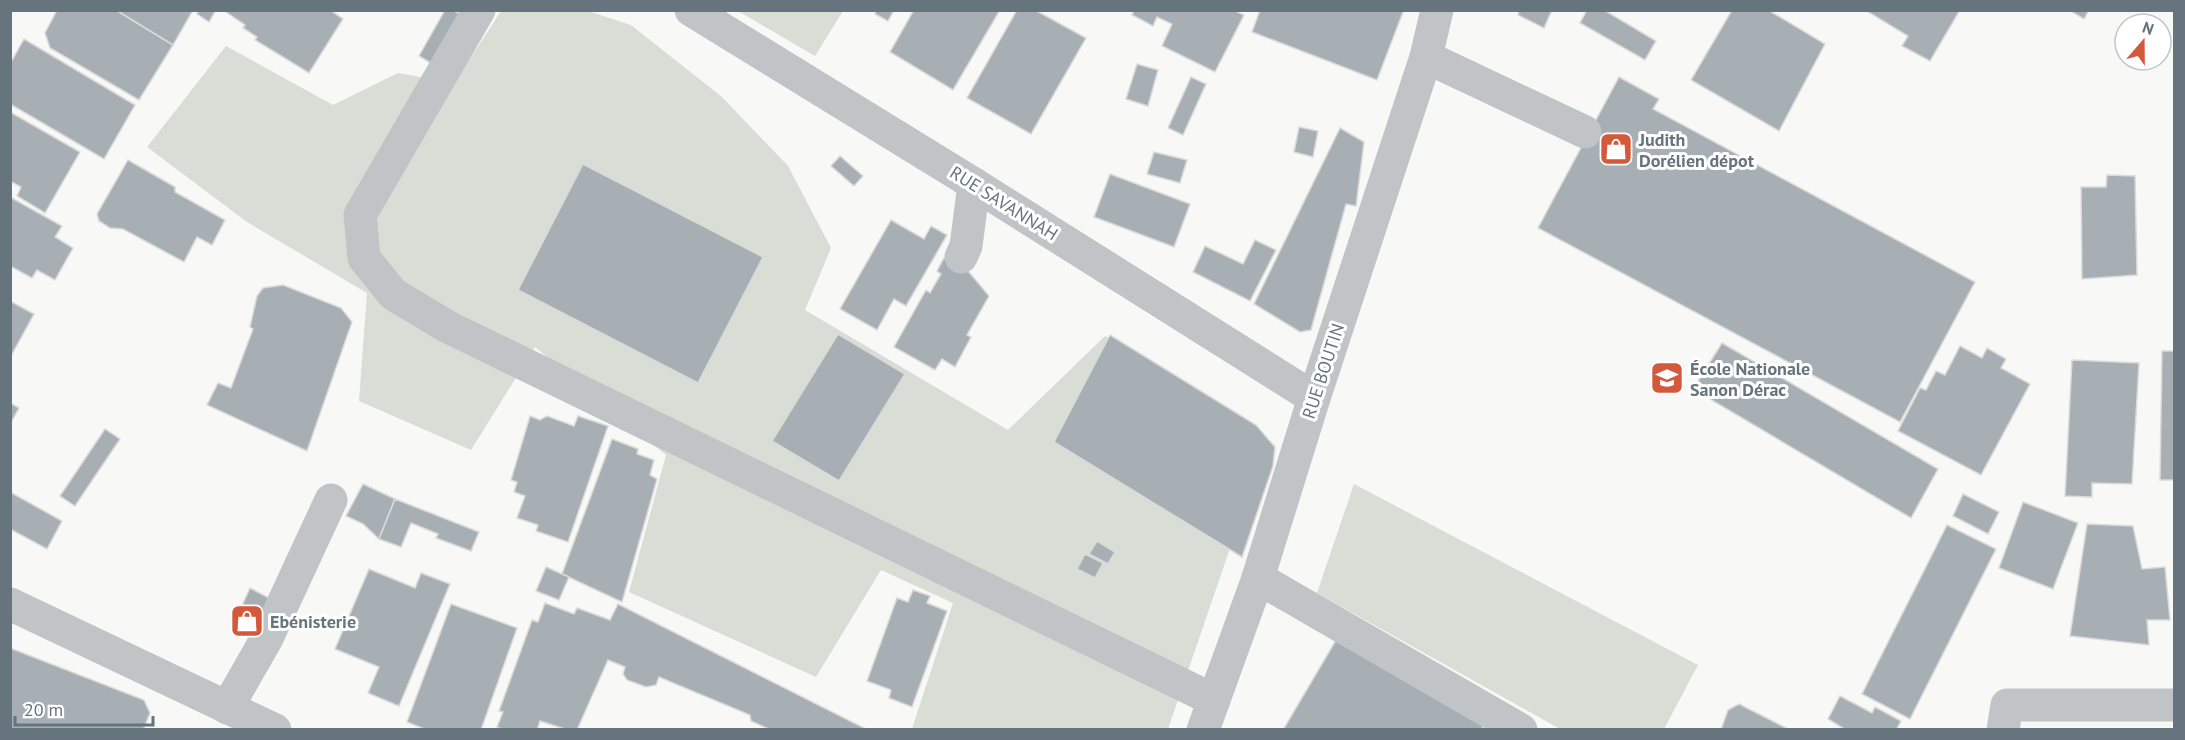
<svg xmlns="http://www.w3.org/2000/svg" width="2185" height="740" font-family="'PT Sans',sans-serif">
<rect width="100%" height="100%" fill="#f8f8f6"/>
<!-- green -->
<g fill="#d8ddd5">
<path d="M501 11H588L631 25 722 97 788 166 831 248 805 310 1008 430 1105 336 1249 431 1261 458 1168 729H912L953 603 881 570 816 677 629 592 666 455 535 347 471 450 359 401 367 293 247 222 147 147 226 46 333 105 398 73 454 83Z"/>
<path d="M738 11H843L815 56Z"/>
<path d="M1354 484 1698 665 1664 729H1560L1317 593Z"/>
</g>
<!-- building -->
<g fill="#a8afb4" stroke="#dadad8" stroke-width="1.5">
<path d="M57 10H116L173 45 139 100 50 48 45 33Z"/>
<path d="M116 10H193L173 45Z"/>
<path d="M199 10H216L209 22 197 14Z"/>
<path d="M223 10H330L343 19 309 73 255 40 257 37 243 28 245 25Z"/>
<path d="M445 10H453L470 21 441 69 419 56Z"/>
<path d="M876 10H894L888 21 875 14Z"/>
<path d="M914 10H1000L953 90 890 52Z"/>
<path d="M1017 10H1035L1086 38 1031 134 967 98Z"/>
<path d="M1134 10H1233L1244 15 1215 72 1162 46 1172 24 1157 17 1153 26 1132 15Z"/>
<path d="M1260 10H1400L1403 12 1377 80 1252 32Z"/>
<path d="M1519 10H1552L1544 28 1518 15Z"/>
<path d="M1587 10H1604L1656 41 1645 60 1580 23Z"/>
<path d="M1732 10H1768L1825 44 1779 131 1691 80Z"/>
<path d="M1865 10H1960L1930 61 1902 46 1908 36Z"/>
<path d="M2069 10H2089L2084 19Z"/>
<path d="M24 39 135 105 104 159 10 104V64Z"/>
<path d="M1137 64 1158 70 1148 106 1126 99Z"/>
<path d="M1191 77 1206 84 1183 135 1168 128Z"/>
<path d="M1619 77 1659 99 1653 109 1975 282 1900 422 1538 228Z"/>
<path d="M10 112 80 152 45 213 17 196 21 187 10 181Z"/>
<path d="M1299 127 1318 131 1313 157 1294 152Z"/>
<path d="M1340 128 1364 142 1356 206 1346 204 1311 330 1300 332 1254 304Z"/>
<path d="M1154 152 1187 160 1180 183 1147 174Z"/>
<path d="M840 156 863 176 854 186 831 166Z"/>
<path d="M128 160 175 187V192L225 220 212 245 197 237 184 262 123 229 110 228 99 221 97 214Z"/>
<path d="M583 164 763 257 698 383 518 290Z"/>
<path d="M1110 174 1190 204 1174 247 1094 217Z"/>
<path d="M2107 175 2135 176 2137 275 2082 279 2081 187H2106Z"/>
<path d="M10 197 62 226 55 237 73 248 55 280 37 270 32 278 10 266Z"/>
<path d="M891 220 924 239 931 226 947 235 906 306 894 299 877 330 840 309Z"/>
<path d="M1255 240 1276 250 1250 301 1193 272 1205 246 1243 264Z"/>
<path d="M944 258 968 271 989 296 967 335 971 337 955 367 942 359 935 370 894 347 926 290 930 293 941 274 937 271Z"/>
<path d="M283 285 341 308 352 322 307 451 207 405 218 383 231 388 253 329 250 327 257 296 263 288Z"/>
<path d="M10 301 34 314 11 356H10Z"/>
<path d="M838 334 905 374 839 481 772 441Z"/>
<path d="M1110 335 1256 425 1275 447 1273 466 1242 557 1054 442Z"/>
<path d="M1722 343 1938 469 1911 518 1693 389Z"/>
<path d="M1960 346 1982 358 1987 348 2006 359 2001 368 2030 384 1981 475 1898 431 1920 388 1926 390 1936 371 1945 375Z"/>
<path d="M2162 351H2174V480H2160Z"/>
<path d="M2072 360 2139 363 2132 484 2092 483V497L2065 496Z"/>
<path d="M10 403 19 408 10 424Z"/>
<path d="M530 416 540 420 547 416 574 426 578 416 608 426 568 542 536 531 538 525 517 518 525 496 514 492 517 482 511 480Z"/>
<path d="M105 429 120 439 75 506 60 496Z"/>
<path d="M612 439 638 449 637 454 654 460 650 475 657 479 622 602 562 574Z"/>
<path d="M363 484 395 499 379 539 363 524 346 516Z"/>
<path d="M10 492 62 521 47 549 10 529Z"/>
<path d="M1963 494 1999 512 1988 534 1953 516Z"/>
<path d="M395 499 479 532 471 551 436 538 438 534 411 523 401 547 379 539Z"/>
<path d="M2023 502 2078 523 2053 589 1999 568Z"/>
<path d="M2087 524 2133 526 2142 569 2165 567 2170 620H2147L2149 645 2070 636Z"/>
<path d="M1947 525 1996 549 1910 719 1862 694Z"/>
<path d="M1097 541 1115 552 1108 564 1089 554Z"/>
<path d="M1085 554 1103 563 1095 578 1077 569Z"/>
<path d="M546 567 569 577 559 600 536 591Z"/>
<path d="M369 569 415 588 421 573 450 584 399 706 368 693 379 667 335 649Z"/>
<path d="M250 588 269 598 253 630 235 621Z"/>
<path d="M913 590 930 596 927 603 947 611 912 707 889 698 891 690 867 681 897 598 908 602Z"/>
<path d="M545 603 574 614 577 608 610 620 618 604 868 730H771L751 721 750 715 659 677 656 685 646 687 627 680 623 674 625 667 608 660 577 730H568L540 721 537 730H504L497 727 503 712 499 711 532 620 538 622Z"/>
<path d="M451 604 517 628 481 730H427L407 722Z"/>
<path d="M1339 635 1486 721 1481 730H1283Z"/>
<path d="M10 648 144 700 150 713 143 730H10Z"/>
<path d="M1840 696 1872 713 1875 707 1901 721 1896 730H1846L1828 719Z"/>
<path d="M1739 704 1790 730H1721L1728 710Z"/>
</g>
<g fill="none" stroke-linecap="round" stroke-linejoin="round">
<!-- minor -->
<g stroke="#c0c4c7" stroke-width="33">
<path d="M479 10 360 215 364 258 393 294 448 327 1214 700"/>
<path d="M691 10 974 184 1314 398"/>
<path d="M1426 57 1585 132"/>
<path d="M961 257 966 246 974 184"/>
<path d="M1258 578 1521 730"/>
<path d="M10 604 275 730"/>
<path d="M227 708 267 638 331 500"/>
<path d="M1203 730 1258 578 1314 398 1426 57 1437 10"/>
<path d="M2003 730 2007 705H2174"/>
</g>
</g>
<!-- icons -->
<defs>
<symbol id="shop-square" viewBox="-11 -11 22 22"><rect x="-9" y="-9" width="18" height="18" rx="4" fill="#d4583a" stroke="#fff"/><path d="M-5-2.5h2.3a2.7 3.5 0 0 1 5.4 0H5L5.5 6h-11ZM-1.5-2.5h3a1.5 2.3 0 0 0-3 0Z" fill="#fff"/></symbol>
<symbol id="school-square" viewBox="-11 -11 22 22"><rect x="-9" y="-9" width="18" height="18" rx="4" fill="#d4583a" stroke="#fff"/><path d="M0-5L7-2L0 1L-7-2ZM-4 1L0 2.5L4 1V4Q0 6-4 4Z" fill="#fff"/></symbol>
</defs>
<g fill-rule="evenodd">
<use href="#shop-square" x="1597" y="130" width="38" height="38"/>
<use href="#school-square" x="1648" y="359" width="38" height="38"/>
<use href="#shop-square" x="228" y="602" width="38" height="38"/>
</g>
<g text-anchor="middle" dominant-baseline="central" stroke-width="6" stroke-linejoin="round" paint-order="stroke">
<!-- poi labels -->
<g font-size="18" font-weight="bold" fill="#66747e" stroke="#fff" text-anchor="start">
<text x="1639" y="139">Judith<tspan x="1639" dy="21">Dorélien dépot</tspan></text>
<text x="1690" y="368">École Nationale<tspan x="1690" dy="21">Sanon Dérac</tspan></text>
<text x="270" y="621">Ebénisterie</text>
</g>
<!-- street labels -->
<g font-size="18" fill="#66747e" stroke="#fff">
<text transform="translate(1004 203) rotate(32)">RUE SAVANNAH</text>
<text transform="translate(1323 371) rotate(-72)">RUE BOUTIN</text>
</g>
</g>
<!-- border -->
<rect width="2185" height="740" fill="none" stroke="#66747e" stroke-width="24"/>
<!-- north arrow -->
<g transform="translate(2143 42) rotate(20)"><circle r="28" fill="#ffffff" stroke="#c2c7cb" stroke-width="1.5"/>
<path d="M0-4.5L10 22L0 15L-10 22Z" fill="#d4583a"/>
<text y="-9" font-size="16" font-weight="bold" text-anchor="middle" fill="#66747e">N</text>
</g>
<!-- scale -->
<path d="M15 716v9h138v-9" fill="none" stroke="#66747e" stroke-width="3"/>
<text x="24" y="716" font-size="18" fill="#66747e" stroke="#ffffff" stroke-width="4.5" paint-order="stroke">20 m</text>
</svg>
